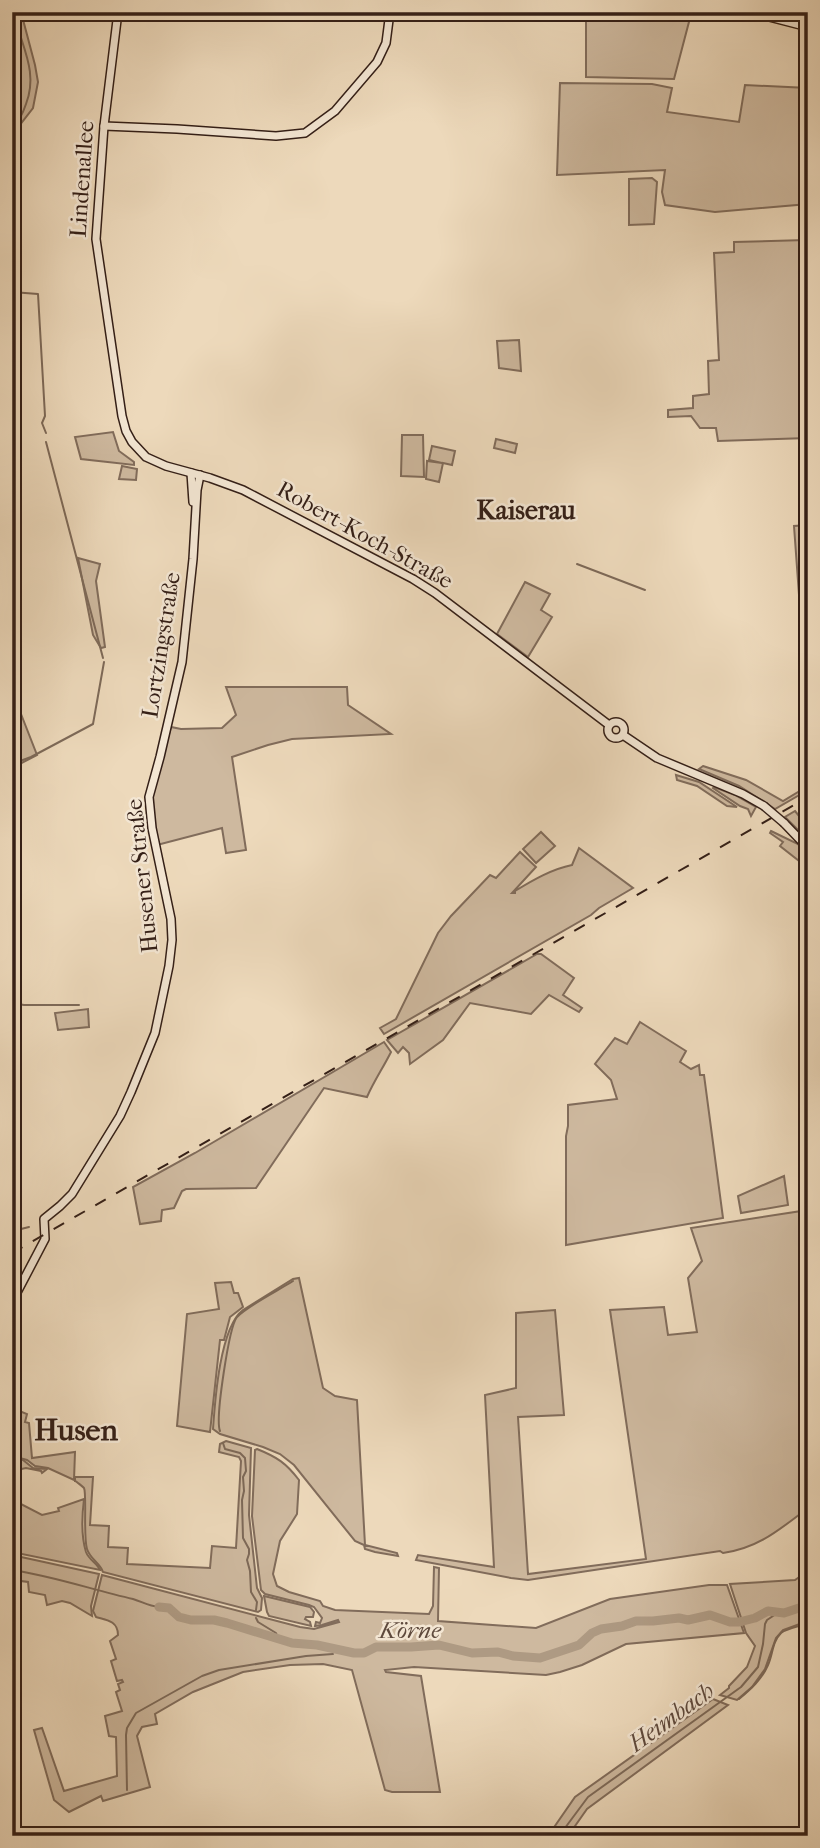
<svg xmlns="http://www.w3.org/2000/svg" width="820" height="1848" font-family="'IM FELL French Canon',serif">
<rect width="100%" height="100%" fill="#edd9bb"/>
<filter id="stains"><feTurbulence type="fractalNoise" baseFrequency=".00286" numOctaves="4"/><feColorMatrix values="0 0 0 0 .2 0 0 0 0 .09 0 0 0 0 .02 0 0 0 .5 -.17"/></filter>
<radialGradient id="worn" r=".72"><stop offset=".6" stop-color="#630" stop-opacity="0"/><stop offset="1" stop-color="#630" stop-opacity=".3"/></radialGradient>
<!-- green -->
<g fill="#ceb99f" stroke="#816c5b" stroke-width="2">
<path d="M12 12H21L35 65 38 82 33 108 12 135Z"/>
<path d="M586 12H687L690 18 674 79 586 77Z"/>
<path d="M560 83 652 84 672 88 667 112 739 122 745 85 808 88V204L715 212 665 205 662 192 665 170 557 175Z"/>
<path d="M652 178 657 182 654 224 629 225V179Z"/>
<path d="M806 240 808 248V438L718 441 716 428H700L691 416 668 417V410L693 408V396L709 394 708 361 719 360 714 253 734 252V242Z"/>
<path d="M519 340 521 371 499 368 497 341Z"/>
<path d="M113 432 119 451 134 462V465L81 459 75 437Z"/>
<path d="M402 435H423L424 477 401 476Z"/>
<path d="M496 439 517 444 515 453 494 448Z"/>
<path d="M432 446 455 451 452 465 443 463 439 482 426 479 427 461 442 463 429 460Z"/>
<path d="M122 466 137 469 136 480 119 479Z"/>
<path d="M808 525V635L802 636 794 526Z"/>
<path d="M78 558 100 564 96 581 105 647 101 648 93 635Z"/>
<path d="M525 582 550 594 541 610 552 617 528 657 497 634Z"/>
<path d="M226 687H347L348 705 391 734 292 739 268 745 232 757 246 850 226 853 222 828 157 845 151 796 171 727 181 729 222 728 236 715Z"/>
<path d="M12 691 37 755 12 768Z"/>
<path d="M703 766 746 780 783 801 808 786V790L775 809 739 786 699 769Z"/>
<path d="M676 775 699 782 737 807 727 806 697 786 677 780Z"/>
<path d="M714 787 735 795 756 807 751 816 748 809 740 806 713 788Z"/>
<path d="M795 811 808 827V840L785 817Z"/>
<path d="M771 831 798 844 808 856V868L780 846 783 842 770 833Z"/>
<path d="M541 832 555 846 536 863 523 849Z"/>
<path d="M579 848 633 888 599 908 591 915 384 1034 380 1028 396 1019 438 933 451 916 490 875 496 878 520 852 536 867 512 893H515V891C533 880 552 869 572 865Z"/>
<path d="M537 954H541L574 978 563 995 582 1008 579 1012 549 995 531 1014 470 1003 443 1040 410 1064 409 1053 403 1047 398 1053 387 1040Z"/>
<path d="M88 1009 89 1027 58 1030 55 1013Z"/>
<path d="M640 1022 686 1051 680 1062 691 1069 699 1065 700 1075H704L723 1218 566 1245V1136L568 1126V1105L617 1099 611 1080 595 1064 615 1038 627 1044Z"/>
<path d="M384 1042 391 1052C383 1068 374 1081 367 1097L324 1088 256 1188 186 1189 182 1191 174 1208 162 1210 161 1221 140 1224 133 1187 195 1153Z"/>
<path d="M784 1176 788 1205 741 1213 738 1196Z"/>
<path d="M808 1210V1508C780 1529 759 1548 723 1553L720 1551 528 1580 511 1578 416 1560 418 1555 494 1567 485 1395 516 1388V1313L555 1310 564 1415 518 1417 528 1574 646 1559 610 1310 664 1307 668 1335 697 1332 688 1278 702 1261 691 1228Z"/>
<path d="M299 1278 323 1388 335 1396 357 1400 365 1545 397 1553 398 1556 375 1552 365 1549 364 1545 355 1541 294 1465 280 1454 263 1447 220 1434 213 1429C215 1400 220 1327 243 1310L293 1279Z"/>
<path d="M231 1282 234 1293H238L243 1307 230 1317 224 1340H220L210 1432 177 1426 187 1314 219 1309 215 1283Z"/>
<path d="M12 1408 27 1414 25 1422 29 1423 32 1458 75 1452 74 1480 48 1468 35 1466 27 1460 12 1456Z"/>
<path d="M226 1441 251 1448 249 1515 257 1588 262 1598 261 1610 258 1612 103 1572C100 1563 90 1559 87 1549 83 1536 87 1494 84 1488 83 1487 76 1481 75 1481V1477H93L90 1525 109 1526 108 1547 128 1548 127 1564 210 1568 212 1546 236 1548 241 1461 239 1457 219 1452 220 1444Z"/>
<path d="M257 1449C277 1457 286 1463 299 1480L297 1514 280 1541 273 1574 277 1586 289 1592 320 1601 323 1606 335 1610 429 1614 433 1606 434 1567 439 1568 438 1621 536 1628 610 1599 709 1585H727L744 1633 626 1644 582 1665 560 1672 546 1675 414 1667 385 1670 386 1672 421 1676 440 1792H392L385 1790 352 1670 323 1664 290 1665 243 1672 193 1692 155 1714 157 1724 142 1727 137 1736 150 1787 103 1801 101 1796 69 1812 54 1800 34 1730 42 1728 64 1791 117 1776 116 1737 109 1736 105 1716 122 1711 116 1692 120 1690 118 1684 123 1682 122 1680 117 1681 111 1661 116 1659 110 1641 118 1635C118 1621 107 1620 96 1617L93 1611 102 1575 300 1627 314 1629 339 1622 338 1620 322 1625 315 1626 316 1622 320 1623 322 1618 314 1607 309 1605 265 1594 261 1590 252 1516 255 1450Z"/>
<path d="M12 1457 23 1460 33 1468 47 1469 42 1473 41 1471 26 1468 12 1471Z"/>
<path d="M12 1494 15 1501 42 1515 59 1511 58 1508 84 1499C82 1515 81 1536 86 1552 89 1560 97 1563 100 1570L12 1552Z"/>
<path d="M12 1555 99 1574 91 1606 92 1616 70 1603 62 1601 47 1605 45 1595 29 1592 28 1582 13 1580 12 1589Z"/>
<path d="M808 1571V1621L783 1630 776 1638 765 1669 752 1687 737 1700 720 1695 729 1688V1686L747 1667 755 1646 746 1633 730 1584 795 1580Z"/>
<path d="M264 1596 310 1607 314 1612 313 1617H306L305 1619 310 1622 311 1626 269 1616 267 1612Z"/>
<path d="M713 1699 728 1705 587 1809 568 1836H548L575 1797Z"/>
</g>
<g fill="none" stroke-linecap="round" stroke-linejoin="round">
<!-- stream -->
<g stroke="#7d6958" stroke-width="2">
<path d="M12 128C19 122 23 113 26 104 39 70 20 45 14 12"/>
<path d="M12 292 38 294 45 416 42 423 46 433"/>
<path d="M46 442 103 658"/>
<path d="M577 564 645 590"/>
<path d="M12 764 31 757 93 724 104 662"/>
<path d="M12 1003 24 1005H79"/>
<path d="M12 1221 19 1223"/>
<path d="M21 1229 29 1227"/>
<path d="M220 1431C215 1419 229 1327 237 1317 247 1306 279 1290 293 1281"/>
<path d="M223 1443 225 1449 240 1453 245 1458 246 1471 243 1477 244 1491 242 1500 243 1538 249 1549V1554L247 1560 250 1571 251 1592 257 1602 256 1610"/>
<path d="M12 1570C53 1576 93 1590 133 1599 143 1602 148 1606 159 1607"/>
<path d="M256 1618 258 1622 276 1633 278 1638"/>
<path d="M739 1699C751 1689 762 1679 768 1665 773 1654 772 1642 781 1633 788 1628 799 1626 808 1624"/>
<path d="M127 1790 126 1735 127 1728 136 1713 202 1676 219 1670 306 1656 333 1654"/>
<path d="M559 1836 588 1797 741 1687 758 1667 763 1644 765 1624 767 1620 779 1612"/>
</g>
<!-- river -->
<path stroke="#ae9a83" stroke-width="9" d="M159 1607 169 1608 179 1617 191 1620H214L227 1623 292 1643 317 1645 354 1653H364L376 1647H411L439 1645 472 1653 498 1652 513 1656 540 1658 579 1645 592 1633 601 1629 622 1626 636 1621H653L679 1618 688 1620 710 1615 730 1622H739L755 1618 768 1611 784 1613 808 1605"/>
<defs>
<g id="secondary">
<path d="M118 12 104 126 96 239 122 416 126 431 132 442 146 457 166 466 210 478 243 490 413 579 435 593 609 725"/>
<path d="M750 12 808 27"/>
<path d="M104 126 177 129 276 136 305 133 335 111 377 62 386 43 390 12"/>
<path d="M191 473 193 502"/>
<circle cx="616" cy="730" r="8"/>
<path d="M623 735 657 758 743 794 764 806"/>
<path d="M784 823 808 848"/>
<path d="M12 1302 45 1239 44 1219 60 1206 72 1194 120 1116 131 1092 155 1033 169 966 172 940 171 919 152 828 149 797 160 757 182 662 193 559 197 490 200 475"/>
</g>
</defs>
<!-- secondary casing -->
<use href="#secondary" stroke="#341f17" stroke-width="10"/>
<!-- secondary -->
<use href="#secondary" stroke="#f3e6d3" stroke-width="7"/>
<!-- rail -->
<path stroke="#341f17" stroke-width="2" stroke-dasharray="12 12" stroke-linecap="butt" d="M12 1253 808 797"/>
<defs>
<path id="secondary-bridge" d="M764 806 784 823"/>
</defs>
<!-- secondary-bridge casing -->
<use href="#secondary-bridge" stroke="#341f17" stroke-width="10" stroke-linecap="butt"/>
<!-- secondary-bridge -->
<use href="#secondary-bridge" stroke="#f3e6d3" stroke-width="7"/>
</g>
<g text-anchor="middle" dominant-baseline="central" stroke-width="5" stroke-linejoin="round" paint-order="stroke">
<!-- street labels -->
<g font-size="23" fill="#341f17" stroke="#f3e6d3">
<text transform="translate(82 179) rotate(-86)">Lindenallee</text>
<text transform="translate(365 535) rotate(29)">Robert-Koch-Straße</text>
<text transform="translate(161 645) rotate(-81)">Lortzingstraße</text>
<text transform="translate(142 876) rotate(-96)">Husener Straße</text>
</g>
<!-- water labels -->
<g font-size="24" font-style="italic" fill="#5f4a3d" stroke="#f3e6d3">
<text x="410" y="1630">Körne</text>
<text transform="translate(671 1717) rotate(-36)">Heimbach</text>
</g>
<!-- quarter labels -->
<g font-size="26" font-weight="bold" fill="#341f17" stroke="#f3e6d3">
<text x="526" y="510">Kaiserau</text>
</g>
<!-- district labels -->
<g font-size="30" font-weight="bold" fill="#341f17" stroke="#f3e6d3">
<text x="76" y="1430">Husen</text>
</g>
</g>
<!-- margin -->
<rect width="820" height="1848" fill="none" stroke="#edd9bb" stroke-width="42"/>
<rect x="14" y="14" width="792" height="1820" fill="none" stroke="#341f17" stroke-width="3.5"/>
<rect x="21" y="21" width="778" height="1806" fill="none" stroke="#341f17" stroke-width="2"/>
<rect width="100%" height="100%" filter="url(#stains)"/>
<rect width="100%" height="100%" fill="url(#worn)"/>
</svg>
